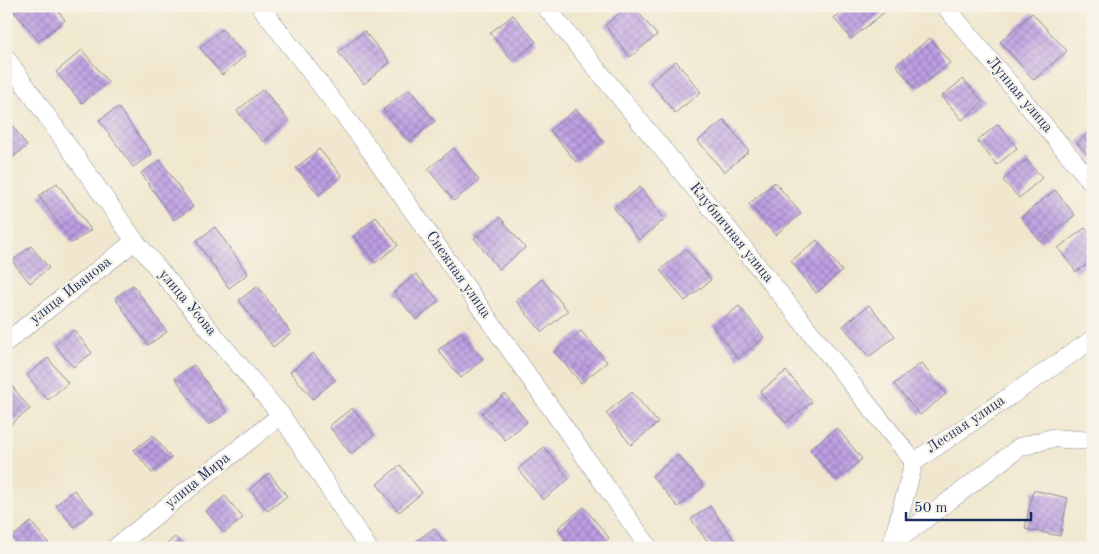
<svg xmlns="http://www.w3.org/2000/svg" width="1099" height="554" font-family="'Old Standard TT',serif">
<defs>
<pattern id="building-cross-hatch" width="8" height="8" patternUnits="userSpaceOnUse" patternTransform="scale(1.25)"><rect width="8" height="8" fill="#be9fe3"/><path d="M0 0l8 8M0 8l8-8" fill="none" stroke="#9a82bb"/></pattern>
</defs>
<rect width="100%" height="100%" fill="#f7f3e8"/>
<filter id="ink" filterUnits="userSpaceOnUse"><feTurbulence type="fractalNoise" baseFrequency=".02" numOctaves="2"/><feDisplacementMap in="SourceGraphic" scale="10" xChannelSelector="R" yChannelSelector="G"/><feConvolveMatrix kernelMatrix="1 2 1 2 8 2 1 2 1" color-interpolation-filters="sRGB"/></filter>
<filter id="wash" filterUnits="userSpaceOnUse"><feTurbulence type="fractalNoise" baseFrequency=".0096" numOctaves="4" result="noise"/><feDisplacementMap in="SourceGraphic" scale="20" xChannelSelector="R" yChannelSelector="G"/><feGaussianBlur stdDeviation="1.12" result="paint"/><feColorMatrix in="noise" values="0 0 0 0 0 0 0 0 0 0 0 0 0 0 0 0 0 1.4 0 .05"/><feComposite in="paint" operator="in"/></filter>
<g filter="url(#wash)">
<rect width="100%" height="100%" fill="#f0e7ce"/>
<g id="blocks">
<!-- building -->
<g fill="url(#building-cross-hatch)">
<path d="M17 6H54L65 20 39 41 13 10Z"/>
<path d="M628 6H633L657 35 630 57 605 25Z"/>
<path d="M850 6H892L851 39 834 18Z"/>
<path d="M1032 13 1067 51 1034 80 1000 42Z"/>
<path d="M513 15 536 42 513 61 490 33Z"/>
<path d="M222 29 245 56 222 75 200 48Z"/>
<path d="M364 31 390 62 364 84 338 52Z"/>
<path d="M930 38 950 63 916 90 896 65Z"/>
<path d="M82 50 108 82 82 103 56 72Z"/>
<path d="M676 61 701 92 675 113 650 82Z"/>
<path d="M963 79 983 102 962 120 942 96Z"/>
<path d="M263 89 289 121 263 142 237 111Z"/>
<path d="M409 89 435 121 409 142 383 110Z"/>
<path d="M118 107 152 154 133 167 99 120Z"/>
<path d="M576 109 602 140 576 162 550 130Z"/>
<path d="M6 117 27 146 9 160 6 156Z"/>
<path d="M724 120 749 151 724 172 698 141Z"/>
<path d="M998 124 1017 148 997 165 977 141Z"/>
<path d="M1093 129V161L1077 143Z"/>
<path d="M454 148 479 180 454 201 428 169Z"/>
<path d="M319 149 342 176 319 195 296 168Z"/>
<path d="M160 160 193 207 174 220 141 173Z"/>
<path d="M1027 160 1042 178 1019 198 1003 180Z"/>
<path d="M775 182 801 214 775 235 749 204Z"/>
<path d="M57 183 91 230 72 243 39 196Z"/>
<path d="M640 187 665 219 639 240 614 208Z"/>
<path d="M1055 190 1075 215 1041 242 1021 217Z"/>
<path d="M376 217 398 245 375 263 353 236Z"/>
<path d="M500 217 525 248 499 269 474 238Z"/>
<path d="M215 227 248 274 229 288 196 241Z"/>
<path d="M1085 228 1093 238V260L1076 272 1058 248Z"/>
<path d="M817 240 842 271 816 293 791 261Z"/>
<path d="M31 246 49 268 30 283 12 261Z"/>
<path d="M686 249 711 280 685 301 660 270Z"/>
<path d="M416 274 439 301 416 320 394 292Z"/>
<path d="M542 279 568 311 542 332 516 301Z"/>
<path d="M133 285 167 332 148 345 115 298Z"/>
<path d="M258 286 291 333 273 347 239 300Z"/>
<path d="M869 305 895 336 869 357 843 326Z"/>
<path d="M739 306 764 337 738 359 713 327Z"/>
<path d="M74 330 92 353 73 367 55 345Z"/>
<path d="M581 331 607 362 581 383 555 352Z"/>
<path d="M461 332 483 359 461 378 438 350Z"/>
<path d="M313 353 335 380 313 399 290 372Z"/>
<path d="M48 358 68 383 48 400 27 375Z"/>
<path d="M921 363 946 394 920 415 894 384Z"/>
<path d="M194 365 227 412 209 425 175 378Z"/>
<path d="M786 371 812 402 786 423 760 392Z"/>
<path d="M12 386 30 409 11 424 6 418V390Z"/>
<path d="M632 392 658 423 631 445 606 413Z"/>
<path d="M505 394 527 422 505 440 482 413Z"/>
<path d="M352 408 374 435 351 454 329 426Z"/>
<path d="M837 428 862 459 836 481 810 449Z"/>
<path d="M153 435 171 458 152 473 134 450Z"/>
<path d="M544 447 569 479 543 500 518 469Z"/>
<path d="M678 455 704 486 678 507 652 476Z"/>
<path d="M400 465 422 493 399 512 377 484Z"/>
<path d="M269 473 287 496 268 511 250 489Z"/>
<path d="M74 490 93 512 74 527 56 505Z"/>
<path d="M1033 490 1068 498 1060 536 1025 529Z"/>
<path d="M225 496 243 518 224 533 206 511Z"/>
<path d="M710 506 740 548H712L691 519Z"/>
<path d="M584 507 609 538 598 548H574L558 528Z"/>
<path d="M31 522 49 544 45 548H21L12 537Z"/>
<path d="M434 528 448 548H420L415 542Z"/>
<path d="M175 537 184 548H162Z"/>
</g>
</g>
</g>
<g filter="url(#ink)">
<use href="#blocks" fill-opacity="0" stroke="#868b96" stroke-width="1"/>
<g fill="none" stroke-linecap="round" stroke-linejoin="round">
<defs>
<g id="minor">
<path d="M260 6 365 143 649 548"/>
<path d="M545 6 725 225 914 462"/>
<path d="M945 6 1093 184"/>
<path d="M6 58 135 241 281 415 368 548"/>
<path d="M6 342 135 241"/>
<path d="M891 545 1020 447 1052 438 1093 441"/>
<path d="M115 548 281 415"/>
<path d="M891 548 914 462 1093 339"/>
</g>
</defs>
<!-- minor casing -->
<use href="#minor" stroke="#868b96" stroke-width="19"/>
<!-- minor -->
<use href="#minor" stroke="#fff" stroke-width="18"/>
</g>
</g>
<g text-anchor="middle" dominant-baseline="central" stroke-width="4.5" stroke-linejoin="round" paint-order="stroke">
<!-- street labels -->
<g font-size="15" fill="#1b2f5e" stroke="#f7f3e8">
<text transform="translate(1019 95) rotate(50)">Лунная улица</text>
<text transform="translate(731 233) rotate(51)">Клубничная улица</text>
<text transform="translate(458 275) rotate(55)">Снежная улица</text>
<text transform="translate(71 291) rotate(-38)">улица Иванова</text>
<text transform="translate(187 303) rotate(50)">улица Усова</text>
<text transform="translate(966 425) rotate(-34)">Лесная улица</text>
<text transform="translate(198 481) rotate(-39)">улица Мира</text>
</g>
</g>
<!-- margin -->
<rect width="1099" height="554" fill="none" stroke="#f7f3e8" stroke-width="25"/>
<!-- scale -->
<path d="M906 512v8h125v-8" fill="none" stroke="#1b2f5e" stroke-width="2.5"/>
<text x="914" y="512" font-size="15" fill="#1b2f5e" stroke="#f7f3e8" stroke-width="4" paint-order="stroke">50 m</text>
</svg>
